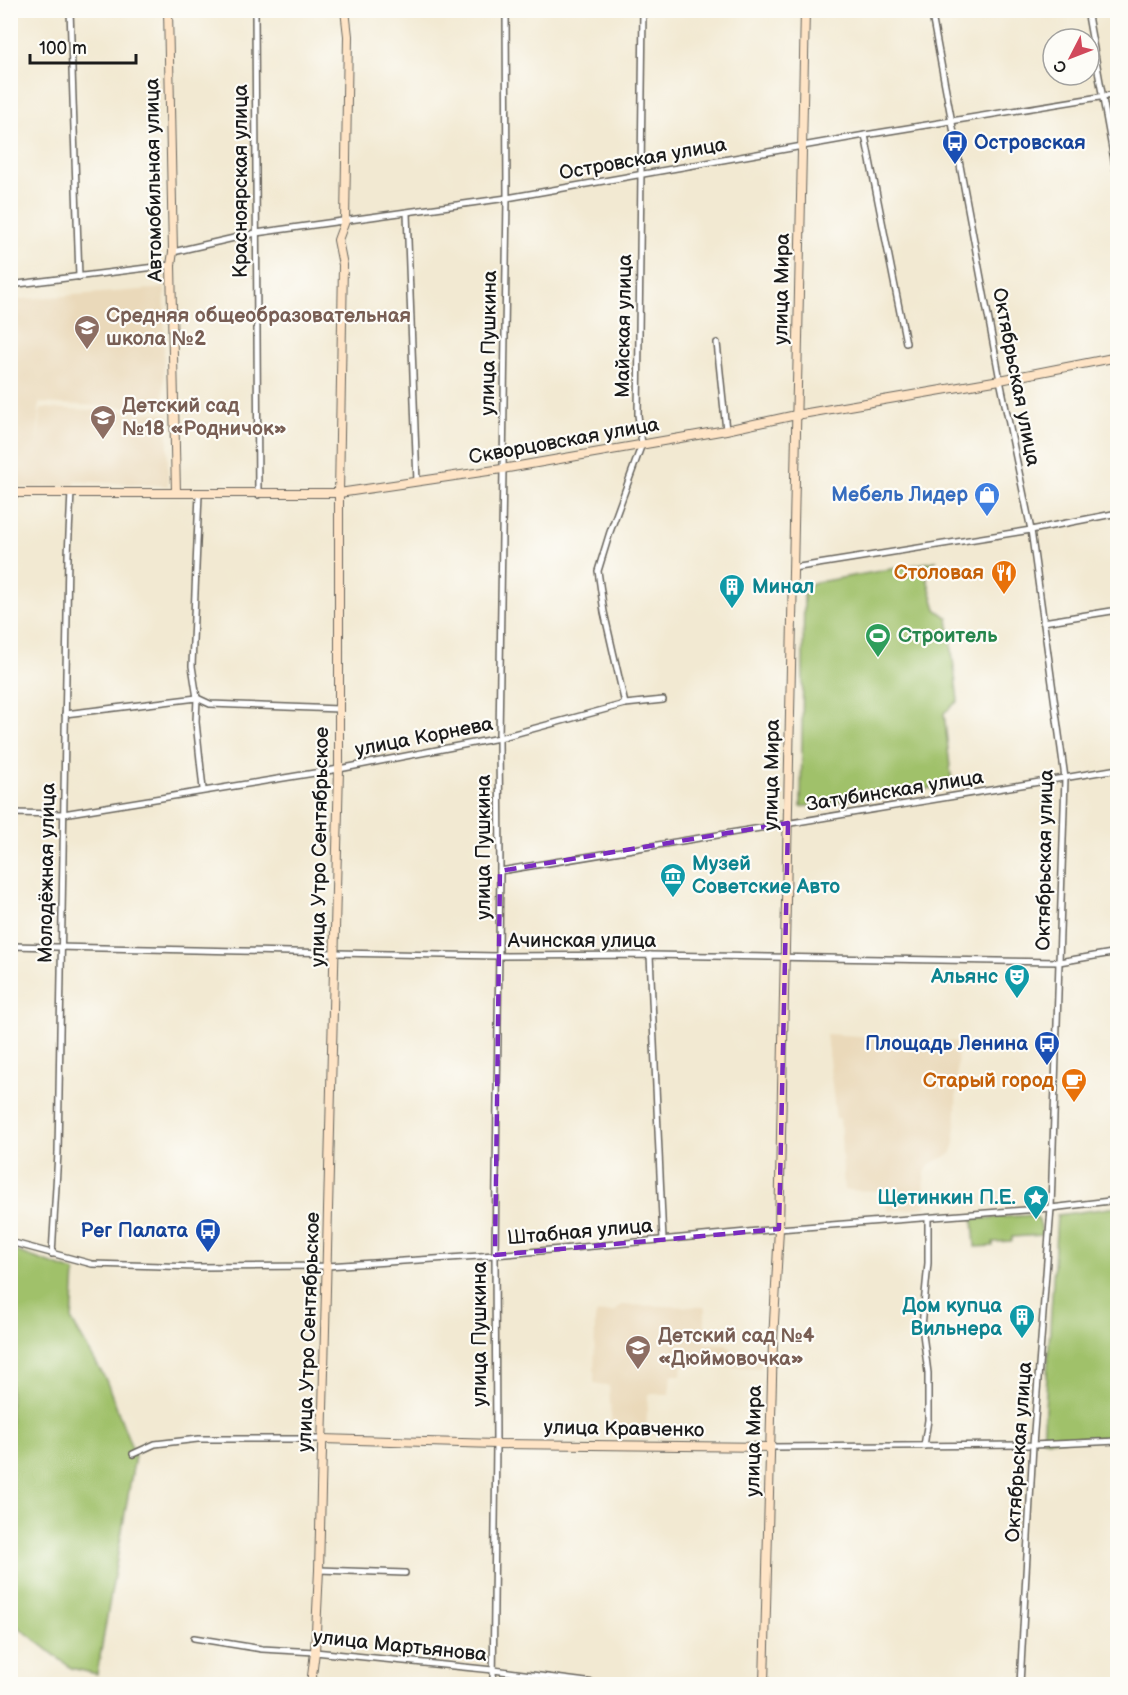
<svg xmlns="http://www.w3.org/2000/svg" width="1128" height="1695" font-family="'Balsamiq Sans',sans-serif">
<rect width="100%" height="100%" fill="#fdfcf7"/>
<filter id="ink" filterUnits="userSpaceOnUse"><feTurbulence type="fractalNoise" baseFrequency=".0167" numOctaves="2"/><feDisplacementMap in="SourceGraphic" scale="12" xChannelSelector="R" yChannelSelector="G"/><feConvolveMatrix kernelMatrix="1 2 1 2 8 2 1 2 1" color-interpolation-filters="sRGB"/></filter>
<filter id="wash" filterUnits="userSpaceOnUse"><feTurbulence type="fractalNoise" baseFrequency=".008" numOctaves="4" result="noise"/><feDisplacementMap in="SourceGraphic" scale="24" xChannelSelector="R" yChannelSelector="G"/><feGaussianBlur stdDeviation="1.35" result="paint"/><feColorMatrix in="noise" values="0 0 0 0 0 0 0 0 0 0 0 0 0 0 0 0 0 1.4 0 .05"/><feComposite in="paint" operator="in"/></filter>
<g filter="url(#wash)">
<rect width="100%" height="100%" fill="#f2e9d2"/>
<!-- built -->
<g fill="#ead9ba">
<path d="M165 288 163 409 39 403 37 449 41 408 168 413V486L75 481V488H11V300Z"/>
<path d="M826 1034 958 1042 955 1143 951 1154 930 1164 924 1174 926 1208 887 1211 885 1191 844 1190 840 1119H836Z"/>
<path d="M621 1305 705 1307V1343L726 1344 732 1350 752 1359 761 1360V1368L682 1365 681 1375H671L669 1394H648L646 1434H612L609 1386 594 1383 595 1320 596 1315 599 1313 615 1312Z"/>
</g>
<!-- green -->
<g fill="#a0c16a" stroke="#5e6e43" stroke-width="1.5">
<path d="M936 561 926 575 936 609 948 618 958 701 944 713 952 785 801 807 804 589 813 583Z"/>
<path d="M1117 1207V1437L1043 1440 1057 1215Z"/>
<path d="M1033 1215C1041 1220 1041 1226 1042 1235L1012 1237V1241L993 1242V1246L975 1247 973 1219Z"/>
<path d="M10 1249 75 1272 72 1321 106 1380 135 1456 97 1674 71 1668 11 1621Z"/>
</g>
</g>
<g filter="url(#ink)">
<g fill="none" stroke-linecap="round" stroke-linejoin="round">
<defs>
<g id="street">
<path d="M70 10 79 277"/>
<path d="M255 10 258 495"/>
<path d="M931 10 1000 380 1031 530 1065 778 1051 1208 1033 1445 1020 1684"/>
<path d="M1087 10 1118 182"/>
<path d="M865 135 906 343"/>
<path d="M407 213 417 482"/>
<path d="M173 252 256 233 507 198 865 135 1118 94"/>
<path d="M10 285 171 265"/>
<path d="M717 343 726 430"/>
<path d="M199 494 192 666 197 698 196 722 203 789"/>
<path d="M793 568 1031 530 1118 513"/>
<path d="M1043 622 1118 610"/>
<path d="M625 704 604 612 598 571 610 532 642 444 638 415 643 10"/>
<path d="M65 714 197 698 210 704 339 709"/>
<path d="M10 813 63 814 339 769 499 738 625 704 663 700"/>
<path d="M500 871 1118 769"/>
<path d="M10 946 335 953 498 956 650 955 1059 962 1118 952"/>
<path d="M650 955 663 1240"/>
<path d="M10 1242 92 1264 197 1267 327 1266 495 1255 779 1229 1051 1208 1118 1200"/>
<path d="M52 1254 58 1153 68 555 71 492"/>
<path d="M924 1446 928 1420V1373L922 1326 928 1263V1218"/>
<path d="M770 1447 1033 1445 1118 1441"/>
<path d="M133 1454 155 1444 198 1439H322"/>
<path d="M319 1570 405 1573"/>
<path d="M194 1638 262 1649 315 1652 493 1670 602 1684"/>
<path d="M493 1684 496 1444 495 1255 500 871 499 738 507 198 506 10"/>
</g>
<g id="secondary">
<path d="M168 10 173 252 171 265 176 493"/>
<path d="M10 493H339L502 469 726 430 796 415 1000 380 1118 357"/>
<path d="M322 1439 496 1444 770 1447"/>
<path d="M311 1684 315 1652 319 1570 339 769V493L343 265 338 240 345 221 348 36 345 10"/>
<path d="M764 1684 773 1341 779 1229 805 10"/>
</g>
</defs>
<!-- street casing -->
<use href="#street" stroke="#67645c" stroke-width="8"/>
<!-- secondary casing -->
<use href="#secondary" stroke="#67645c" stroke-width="10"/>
<!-- street -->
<use href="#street" stroke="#fff" stroke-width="5"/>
<!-- secondary -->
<use href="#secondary" stroke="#fee4c6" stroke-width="8"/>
</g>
</g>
<!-- marked area -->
<path fill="none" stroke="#7b2cbf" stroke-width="4.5" stroke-dasharray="12 8" stroke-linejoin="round" d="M788 823 779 1229 495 1255 500 871Z"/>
<!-- icons -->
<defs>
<symbol id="bus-pin" viewBox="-11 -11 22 30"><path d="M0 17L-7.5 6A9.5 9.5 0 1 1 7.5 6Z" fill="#1a4fb4" stroke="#fdfcf7"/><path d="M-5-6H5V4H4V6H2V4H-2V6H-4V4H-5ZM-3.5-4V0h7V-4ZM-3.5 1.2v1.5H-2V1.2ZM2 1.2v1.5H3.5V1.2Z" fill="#fff"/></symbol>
<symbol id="school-pin" viewBox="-11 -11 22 30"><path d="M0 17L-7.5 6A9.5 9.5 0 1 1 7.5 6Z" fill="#8d6e63" stroke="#fdfcf7"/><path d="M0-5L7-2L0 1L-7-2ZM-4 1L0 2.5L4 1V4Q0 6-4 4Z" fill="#fff"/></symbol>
<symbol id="shop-pin" viewBox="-11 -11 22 30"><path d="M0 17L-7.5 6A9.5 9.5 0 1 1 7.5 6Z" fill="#3f7fe0" stroke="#fdfcf7"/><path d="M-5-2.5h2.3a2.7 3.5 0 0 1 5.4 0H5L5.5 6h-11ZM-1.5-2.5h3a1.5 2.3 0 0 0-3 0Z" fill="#fff"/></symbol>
<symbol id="restaurant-pin" viewBox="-11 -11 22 30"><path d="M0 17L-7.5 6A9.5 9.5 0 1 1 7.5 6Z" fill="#e8710a" stroke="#fdfcf7"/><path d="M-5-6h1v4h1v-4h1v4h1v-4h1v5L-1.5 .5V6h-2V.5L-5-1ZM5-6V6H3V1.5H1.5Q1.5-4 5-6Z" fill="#fff"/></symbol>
<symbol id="building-pin" viewBox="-11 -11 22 30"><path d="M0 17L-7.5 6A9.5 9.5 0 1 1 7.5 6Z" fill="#0f9aa8" stroke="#fdfcf7"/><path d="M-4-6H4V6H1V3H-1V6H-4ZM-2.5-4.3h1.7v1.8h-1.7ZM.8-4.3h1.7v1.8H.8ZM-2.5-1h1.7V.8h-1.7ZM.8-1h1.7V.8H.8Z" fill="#fff"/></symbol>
<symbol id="stadium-pin" viewBox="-11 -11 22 30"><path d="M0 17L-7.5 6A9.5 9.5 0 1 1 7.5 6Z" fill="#2e9e5b" stroke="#fdfcf7"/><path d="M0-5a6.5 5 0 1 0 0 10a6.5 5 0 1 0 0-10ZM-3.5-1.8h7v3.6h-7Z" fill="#fff"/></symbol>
<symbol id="museum-pin" viewBox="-11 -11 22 30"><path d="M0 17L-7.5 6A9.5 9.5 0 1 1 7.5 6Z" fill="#0f9aa8" stroke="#fdfcf7"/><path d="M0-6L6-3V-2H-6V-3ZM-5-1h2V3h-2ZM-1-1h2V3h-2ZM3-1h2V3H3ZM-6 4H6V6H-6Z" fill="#fff"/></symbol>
<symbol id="theatre-pin" viewBox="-11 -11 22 30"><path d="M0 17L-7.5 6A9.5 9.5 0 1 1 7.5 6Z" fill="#0f9aa8" stroke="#fdfcf7"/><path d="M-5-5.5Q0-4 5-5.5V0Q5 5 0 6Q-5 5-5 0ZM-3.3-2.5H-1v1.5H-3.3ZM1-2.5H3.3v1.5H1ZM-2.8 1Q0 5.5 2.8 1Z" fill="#fff"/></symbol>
<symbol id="cafe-pin" viewBox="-11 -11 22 30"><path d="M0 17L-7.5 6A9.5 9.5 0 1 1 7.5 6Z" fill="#e8710a" stroke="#fdfcf7"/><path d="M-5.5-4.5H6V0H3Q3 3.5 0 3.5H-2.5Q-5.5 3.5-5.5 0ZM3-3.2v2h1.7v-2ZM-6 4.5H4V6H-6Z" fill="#fff"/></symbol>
<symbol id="sight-pin" viewBox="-11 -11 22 30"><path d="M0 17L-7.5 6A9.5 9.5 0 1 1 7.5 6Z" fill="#0f9aa8" stroke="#fdfcf7"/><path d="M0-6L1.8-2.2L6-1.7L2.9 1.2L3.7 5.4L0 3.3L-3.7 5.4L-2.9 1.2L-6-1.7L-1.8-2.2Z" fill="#fff"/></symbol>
</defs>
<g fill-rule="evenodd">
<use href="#bus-pin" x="940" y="128" width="30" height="40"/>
<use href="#school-pin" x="72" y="313" width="30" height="40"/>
<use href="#school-pin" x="88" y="403" width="30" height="40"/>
<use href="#shop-pin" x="972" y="480" width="30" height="40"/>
<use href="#restaurant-pin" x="989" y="558" width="30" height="40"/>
<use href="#building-pin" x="717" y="572" width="30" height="40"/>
<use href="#stadium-pin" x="863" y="621" width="30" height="40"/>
<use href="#museum-pin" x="658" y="861" width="30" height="40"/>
<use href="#theatre-pin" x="1002" y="962" width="30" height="40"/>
<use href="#bus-pin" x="1032" y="1029" width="30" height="40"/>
<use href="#cafe-pin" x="1059" y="1066" width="30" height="40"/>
<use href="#sight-pin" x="1021" y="1183" width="30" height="40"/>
<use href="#bus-pin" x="193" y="1216" width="30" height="40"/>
<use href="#building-pin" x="1007" y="1302" width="30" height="40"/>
<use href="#school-pin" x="623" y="1333" width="30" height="40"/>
</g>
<g text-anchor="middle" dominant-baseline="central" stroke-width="4.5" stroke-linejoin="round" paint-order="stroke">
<!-- transit labels -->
<g font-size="20" font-weight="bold" fill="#164399" stroke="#fdfcf7" text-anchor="end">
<text x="974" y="143" text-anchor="start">Островская</text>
<text x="1028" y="1044">Площадь Ленина</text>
<text x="188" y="1231">Рег Палата</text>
</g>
<!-- street labels -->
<g font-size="20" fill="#1c1c1c" stroke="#fdfcf7">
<text transform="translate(643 159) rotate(-10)">Островская улица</text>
<text transform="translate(154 180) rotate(-91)">Автомобильная улица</text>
<text transform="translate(241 181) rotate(-90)">Красноярская улица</text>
<text transform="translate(782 289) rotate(-89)">улица Мира</text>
<text transform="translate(624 326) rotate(-89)">Майская улица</text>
<text transform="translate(489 343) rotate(-89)">улица Пушкина</text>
<text transform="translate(1016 377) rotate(79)">Октябрьская улица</text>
<text transform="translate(564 441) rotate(-10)">Скворцовская улица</text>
<text transform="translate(424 737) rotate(-11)">улица Корнева</text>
<text transform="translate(772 775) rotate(-89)">улица Мира</text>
<text transform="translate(895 791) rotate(-9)">Затубинская улица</text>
<text transform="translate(320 847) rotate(-89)">улица Утро Сентябрьское</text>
<text transform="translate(484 847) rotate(-90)">улица Пушкина</text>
<text transform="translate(1045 860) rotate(-89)">Октябрьская улица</text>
<text transform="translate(47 873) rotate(-89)">Молодёжная улица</text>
<text x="582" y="941">Ачинская улица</text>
<text transform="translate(580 1232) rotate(-5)">Штабная улица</text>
<text transform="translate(309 1332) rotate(-88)">улица Утро Сентябрьское</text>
<text transform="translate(480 1334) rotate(-90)">улица Пушкина</text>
<text transform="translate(624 1429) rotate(1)">улица Кравченко</text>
<text transform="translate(754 1441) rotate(-89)">улица Мира</text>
<text transform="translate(1019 1452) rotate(-86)">Октябрьская улица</text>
<text transform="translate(400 1646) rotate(6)">улица Мартьянова</text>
</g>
<!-- education labels -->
<g font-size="20" font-weight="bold" fill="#785e54" stroke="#fdfcf7" text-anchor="start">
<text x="106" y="316">Средняя общеобразовательная<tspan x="106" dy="23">школа №2</tspan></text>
<text x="122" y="406">Детский сад<tspan x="122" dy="23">№18 «Родничок»</tspan></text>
<text x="658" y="1336">Детский сад №4<tspan x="658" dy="23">«Дюймовочка»</tspan></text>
</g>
<!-- shop labels -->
<g font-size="20" font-weight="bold" fill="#366cbe" stroke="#fdfcf7" text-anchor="end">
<text x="968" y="495">Мебель Лидер</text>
</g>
<!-- food labels -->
<g font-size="20" font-weight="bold" fill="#c56008" stroke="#fdfcf7" text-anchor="end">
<text x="984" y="573">Столовая</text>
<text x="1054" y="1081">Старый город</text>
</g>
<!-- culture labels -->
<g font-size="20" font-weight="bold" fill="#0d838f" stroke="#fdfcf7" text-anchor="end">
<text x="752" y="587" text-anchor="start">Минал</text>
<text x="692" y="864" text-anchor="start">Музей<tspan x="692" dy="23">Советские Авто</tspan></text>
<text x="998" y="977">Альянс</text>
<text x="1016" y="1198">Щетинкин П.Е.</text>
<text x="1002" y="1306">Дом купца<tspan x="1002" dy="23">Вильнера</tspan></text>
</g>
<!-- leisure labels -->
<g font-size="20" font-weight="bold" fill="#27864d" stroke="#fdfcf7" text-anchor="start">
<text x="898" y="636">Строитель</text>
</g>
</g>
<!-- margin -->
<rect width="1128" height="1695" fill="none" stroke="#fdfcf7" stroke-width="36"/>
<!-- north arrow -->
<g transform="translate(1071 57) rotate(228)"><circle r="28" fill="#fdfcf7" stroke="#a3a29f" stroke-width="1.5"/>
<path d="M0-4.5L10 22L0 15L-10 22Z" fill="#d1495b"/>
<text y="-9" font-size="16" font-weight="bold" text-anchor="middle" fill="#1c1c1c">С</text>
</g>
<!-- scale -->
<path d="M30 54v9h106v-9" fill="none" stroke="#1c1c1c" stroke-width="3"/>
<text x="39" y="54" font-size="18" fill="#1c1c1c" stroke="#fdfcf7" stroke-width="4.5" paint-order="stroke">100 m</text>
</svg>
